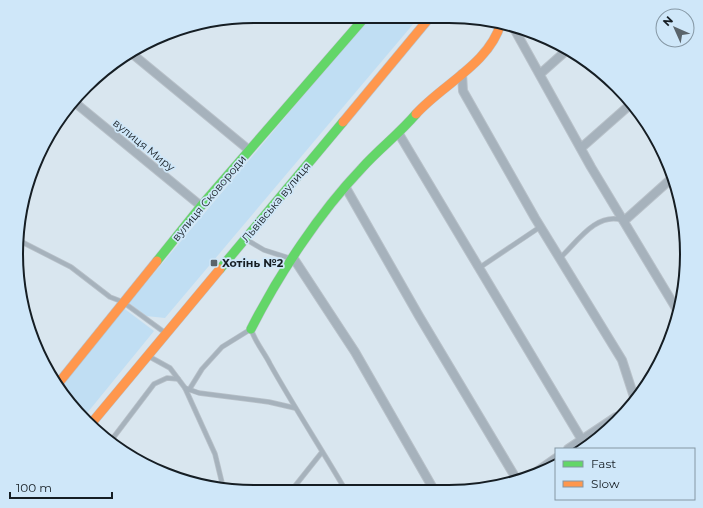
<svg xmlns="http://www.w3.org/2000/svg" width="703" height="508" font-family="Montserrat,sans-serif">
<rect width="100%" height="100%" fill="#d9e6ef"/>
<!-- green -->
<g fill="#c0def3">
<path d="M370 16H420L165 318 146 316 129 303Z"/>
<path d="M122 307 154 331 83 418 65 399 57 385Z"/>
</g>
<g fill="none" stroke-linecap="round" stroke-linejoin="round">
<defs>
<g id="lane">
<path d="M247 240 264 250 292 259"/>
<path d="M22 242 71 267 110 297 123 302 164 332"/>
<path d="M560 258C577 242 596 212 622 220"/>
<path d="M479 268 540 227"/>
<path d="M150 357 170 368 185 388 199 393 269 402 295 408"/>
<path d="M185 388 215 454 223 487"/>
<path d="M189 390 202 369 222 347 251 329C255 342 264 352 270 364 294 407 321 448 346 491"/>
<path d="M110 442 154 384 167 378 178 379"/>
<path d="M291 491 322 452"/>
</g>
<g id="street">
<path d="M512 25 591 167 677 310"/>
<path d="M130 52 249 150"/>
<path d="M462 74 463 91 535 218 622 360 634 397"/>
<path d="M540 74 567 50"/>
<path d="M73 101 201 206"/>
<path d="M399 134 582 440"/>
<path d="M581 148 632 103"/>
<path d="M346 188 419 316 517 480"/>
<path d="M624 221 672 178"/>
<path d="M294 259 355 352 434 490"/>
<path d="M568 449 616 417"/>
<path d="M529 477 556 458"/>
</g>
<g id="fast">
<path d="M157 261 201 206 366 16"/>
<path d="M220 269 343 122"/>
<path d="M251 329C279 274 319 213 362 168 379 149 399 134 416 114"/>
</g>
<g id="slow">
<path d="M416 114C443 84 489 64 501 23"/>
<path d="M343 122 431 16"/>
<path d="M57 385 157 261"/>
<path d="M90 425 220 269"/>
</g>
</defs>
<!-- lane casing -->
<use href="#lane" stroke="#b8c1c9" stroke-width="5.5"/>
<!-- street casing -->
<use href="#street" stroke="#b8c1c9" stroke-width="10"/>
<!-- fast casing -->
<use href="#fast" stroke="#b8c1c9" stroke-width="10"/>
<!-- slow casing -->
<use href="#slow" stroke="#b8c1c9" stroke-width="10"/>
<!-- lane -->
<use href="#lane" stroke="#a6b2bc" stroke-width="4"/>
<!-- street -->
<use href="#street" stroke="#a6b2bc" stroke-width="8"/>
<!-- fast -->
<use href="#fast" stroke="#63d668" stroke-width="9"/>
<!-- slow -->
<use href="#slow" stroke="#ff974d" stroke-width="9"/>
</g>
<!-- markers -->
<rect fill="#5a646b" stroke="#cfe7f9" stroke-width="1.5" x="210" y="259" width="8" height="8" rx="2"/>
<g text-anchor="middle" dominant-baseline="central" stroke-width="3.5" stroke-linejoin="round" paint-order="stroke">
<!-- street labels -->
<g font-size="11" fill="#161e24" stroke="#cfe7f9">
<text transform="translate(144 145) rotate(39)">вулиця Миру</text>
<text transform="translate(209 198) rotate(-50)">вулиця Сковороди</text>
<text transform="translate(276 202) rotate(-50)">Львівська вулиця</text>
</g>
<!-- poi labels -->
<g font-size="11" font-weight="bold" fill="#161e24" stroke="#cfe7f9" text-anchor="start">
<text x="222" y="263">Хотінь №2</text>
</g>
</g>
<!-- crop -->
<path d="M0 0H703V508H0ZM254 23H449A231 231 0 0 1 680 254V254A231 231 0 0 1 449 485H254A231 231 0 0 1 23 254V254A231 231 0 0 1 254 23Z" fill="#cfe7f9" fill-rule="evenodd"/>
<path fill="none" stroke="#161e24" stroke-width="2" d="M254 23H449A231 231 0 0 1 680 254V254A231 231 0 0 1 449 485H254A231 231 0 0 1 23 254V254A231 231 0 0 1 254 23Z"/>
<!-- legend -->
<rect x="555" y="448" width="140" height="52" fill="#cfe7f9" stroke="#8597a4"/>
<rect x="563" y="461" width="20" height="6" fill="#63d668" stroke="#8597a4"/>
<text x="591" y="468" font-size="12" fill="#161e24">Fast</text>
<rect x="563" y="481" width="20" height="6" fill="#ff974d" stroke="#8597a4"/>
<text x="591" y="488" font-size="12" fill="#161e24">Slow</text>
<!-- north arrow -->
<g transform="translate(675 28) rotate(315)"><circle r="19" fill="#cfe7f9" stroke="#8597a4"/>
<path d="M0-3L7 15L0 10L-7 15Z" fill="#5a646b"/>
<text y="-6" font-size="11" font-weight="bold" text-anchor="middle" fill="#161e24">N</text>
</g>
<!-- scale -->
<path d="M10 492v6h102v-6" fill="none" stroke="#161e24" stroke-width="2"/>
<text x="16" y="492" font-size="12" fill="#161e24" stroke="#cfe7f9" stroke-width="3" paint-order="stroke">100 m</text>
</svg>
